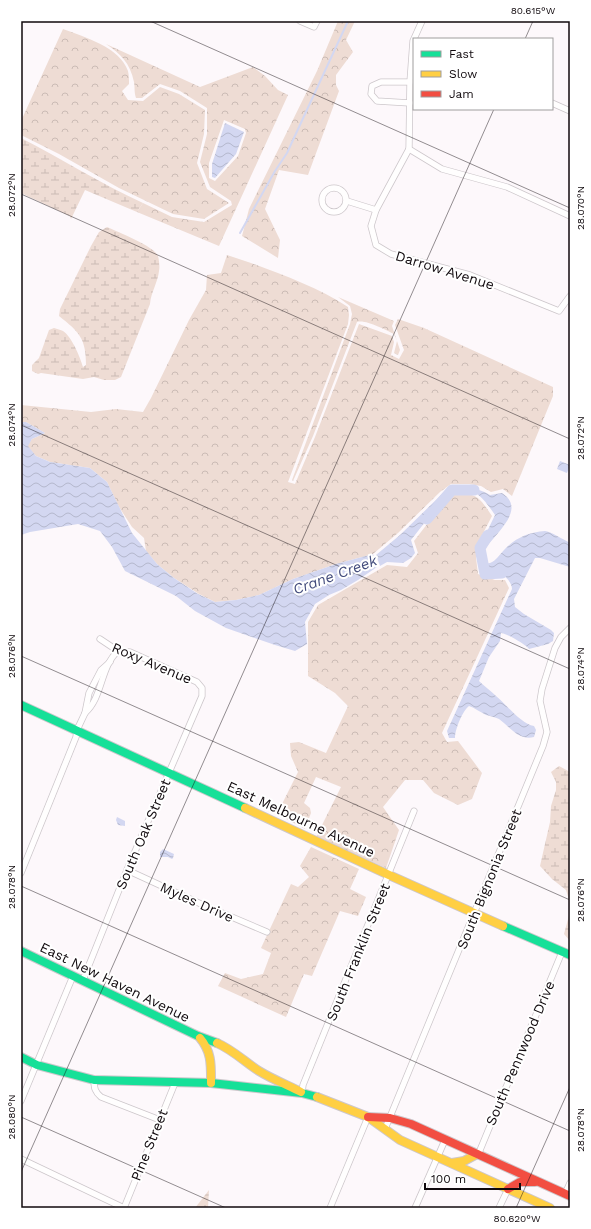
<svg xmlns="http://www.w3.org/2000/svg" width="591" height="1229" font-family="'Work Sans',sans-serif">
<defs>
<pattern id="forest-crowns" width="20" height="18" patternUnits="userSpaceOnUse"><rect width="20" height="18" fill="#eedcd4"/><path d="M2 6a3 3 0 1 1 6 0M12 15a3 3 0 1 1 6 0" fill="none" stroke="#cbbbb5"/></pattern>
<pattern id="wetland-marsh" width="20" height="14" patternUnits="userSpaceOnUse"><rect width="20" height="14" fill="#eedcd4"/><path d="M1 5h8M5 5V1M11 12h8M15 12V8" fill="none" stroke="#cbbbb5"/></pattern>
<pattern id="water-waves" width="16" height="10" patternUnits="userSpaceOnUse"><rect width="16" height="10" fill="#d3d7f1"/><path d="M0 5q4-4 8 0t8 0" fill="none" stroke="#b4b7cd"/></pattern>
</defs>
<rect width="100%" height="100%" fill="#fdf8fb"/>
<!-- forest -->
<g fill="url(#forest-crowns)" fill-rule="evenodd">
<path d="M338 21H355L346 40 353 52 336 75V85L339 91 308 175 279 170 265 209 280 240 278 258 242 236 249 209 317 71Z"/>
<path d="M63 29C84 37 120 47 128 71 129 75 129 80 129 84L122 91 128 100 143 101 160 87 179 94 205 110 204 134 197 163 207 189 229 203 204 219 173 214 119 188 59 154 21 135V121Z"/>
<path d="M106 44 200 87 253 67 265 76 278 90 288 95 219 246 137 212 143 203 172 217 204 222 232 205 231 201 210 187 200 162 207 134V108L180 91 160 84 142 98H136C134 92 135 88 134 82 130 63 121 54 106 44ZM224 120 245 129 246 133 238 156 215 181 209 178V163Z"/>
<path d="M227 255C235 258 243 260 251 263 283 275 319 288 348 307L349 315 348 324 288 482 295 484 315 437 359 324 392 336 394 342 391 355 399 359 404 350 395 325 398 319 424 328 553 387V396L512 496 503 489 491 492 481 486 469 484H451L440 492 398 533 373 554 336 564 293 579 259 595 236 600 215 602 199 594 174 578 157 564 146 551 144 538 132 527 119 507 107 482 90 468 50 462 36 456 27 446 32 439 45 433 26 422H21V405L91 412 116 409 143 412 151 398 189 320 206 290 207 275 221 273Z"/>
<path d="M338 297 394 321 392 326 400 350 398 355 394 353 397 341 394 334C386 330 365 319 357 322L313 436 293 481 292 480 350 324 352 314 350 306Z"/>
<path d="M452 492C477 494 478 495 492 516L478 543 476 558 478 574 495 580H505L509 588 442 733 447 742 458 741 482 773 472 799 458 805 434 793 423 780H405L383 807 399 830 386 868 316 837 341 787 316 777 304 803 310 808 311 813 305 829 277 814 298 772 291 756 290 743 299 742 326 753 348 706 335 693 308 676V622L318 605 387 565 407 567 418 553 414 541Z"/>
<path d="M311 847 359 869 350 889 366 897 358 916 340 911 312 976 304 974 286 1017 218 986 225 973 241 979 263 974 271 953 261 948 291 884 298 887 309 877 300 866Z"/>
</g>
<!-- wetland -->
<g fill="url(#wetland-marsh)">
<path d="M21 138C62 159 101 184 143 203L137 212 85 190 71 219 70 216 21 193Z"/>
<path d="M107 227C118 232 154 246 158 256 159 260 160 267 159 271 158 282 151 292 150 304L121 377 115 380H104L94 377 83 379 41 373 38 374 32 371V365L39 358 49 330 54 328C57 329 61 330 63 331 72 337 80 357 83 367L86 365C86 338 79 332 59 316L60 309 91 246 99 232Z"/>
<path d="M559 766 570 772V903L566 890 552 879 540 866 550 822 551 806 556 790V782L551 772Z"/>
<path d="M570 912V941L564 934Z"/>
<path d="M209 1190 208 1208H195Z"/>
</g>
<!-- water -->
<g fill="url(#water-waves)">
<path d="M225 123 244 132 236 154 215 178 212 177V164Z"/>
<path d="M21 422H26L45 433 32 439 28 446 36 456 50 462 90 468 107 482 132 533 157 564 174 578 198 594 215 602 236 600 259 595 293 579 336 564 373 554 377 567 358 580 341 590 329 595 315 604 305 622 307 644 295 651 275 645 226 628 195 611 176 596 125 571 112 547 100 531 78 524 30 532 21 535Z"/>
<path d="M560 461 570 465 567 473 557 469Z"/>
<path d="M451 487C468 487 476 487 490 495L502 493C530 511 488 538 481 556 482 559 486 564 490 563 496 561 500 554 504 550 515 538 529 532 545 531 550 531 564 540 570 543V567L540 558H535L514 599 515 607 524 614 551 630 554 633 553 641 548 644 529 649C526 645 506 633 501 633L500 641 489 657 479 681C484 686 491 691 496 696 506 704 521 724 534 726L536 730 534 737C519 741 510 727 499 719 495 717 490 716 486 715 480 712 475 708 469 706 463 710 455 729 455 738H449L447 731 512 589C512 583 507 578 502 574L494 576 481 572 478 558 481 544 495 515C481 495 477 489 451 489L411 540 415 553 411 558 403 563 387 562 380 566 376 555 400 535 441 495Z"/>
<path d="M117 817 125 821V826L118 825 116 820Z"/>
<path d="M163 849 174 854 173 858 172 859 168 857H160V852Z"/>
</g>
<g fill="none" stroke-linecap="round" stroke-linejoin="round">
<!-- stream -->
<path stroke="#d3d7f1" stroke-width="2" d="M240 233 275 171 287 153 348 21"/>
<!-- river -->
<g stroke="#d3d7f1" stroke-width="11">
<path d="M427 519 452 490H474"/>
<path d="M488 535 480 548 485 574 502 573"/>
</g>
<defs>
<g id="street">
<path d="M300 21 314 27 317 21"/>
<path d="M422 21 413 41 410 82 409 149 376 210 371 226 376 245 391 254 470 275 559 311 570 296"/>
<path d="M410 103 377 101 371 94 372 86 381 82H410"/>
<path d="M552 103 570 111"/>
<path d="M409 149 442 169 507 187 570 216"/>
<circle cx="334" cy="200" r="12"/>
<path d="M347 201 376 210"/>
<path d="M85 713C103 697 100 667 118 651"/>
<path d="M127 870 201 904 267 932"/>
<path d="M21 873 76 737 77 730 85 713 89 693 101 670 110 662"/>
<path d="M83 980 127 870 202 696V688L197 682 130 652 118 651 100 639"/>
<path d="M94 1080C94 1088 95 1092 101 1097L160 1120"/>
<path d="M302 1093 303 1085 414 811"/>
<path d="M21 1101 73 976"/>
<path d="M385 1129 543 746 547 732 540 701 542 689 555 648 561 637 570 628"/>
<path d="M478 1155 562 952"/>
<path d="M21 1159 124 1208"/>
<path d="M565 1194 570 1183"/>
<path d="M124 1208 175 1083"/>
<path d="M330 1208 368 1117"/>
<path d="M415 1208 445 1140"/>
<path d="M499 1208 508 1189"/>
</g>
<g id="fast">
<path d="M21 705 245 808"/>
<path d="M503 926 570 955"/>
<path d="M21 951 198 1036 217 1043"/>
<path d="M21 1057 37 1065 94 1080 211 1083 302 1093 317 1097"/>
</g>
<g id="slow">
<path d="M245 808 389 875 503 926"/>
<path d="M200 1038C212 1052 211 1066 211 1083"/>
<path d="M217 1043C233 1050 245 1062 259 1071 272 1079 287 1085 301 1092"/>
<path d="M317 1097 368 1117 400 1140 550 1208"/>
<path d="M452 1163 464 1161 477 1154"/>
</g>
<g id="jam">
<path d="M368 1117 390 1118 411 1124 570 1196"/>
<path d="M508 1189 520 1182H535"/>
</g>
</defs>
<!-- street casing -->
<use href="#street" stroke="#cdc7cb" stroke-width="7"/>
<!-- fast casing -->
<use href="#fast" stroke="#cdc7cb" stroke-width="10"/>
<!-- slow casing -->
<use href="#slow" stroke="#cdc7cb" stroke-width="10"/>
<!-- jam casing -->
<use href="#jam" stroke="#cdc7cb" stroke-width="10"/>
<!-- street -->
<use href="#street" stroke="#fffefe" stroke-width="5.5"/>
<!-- fast -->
<use href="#fast" stroke="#16e098" stroke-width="8"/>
<!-- slow -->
<use href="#slow" stroke="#ffcf43" stroke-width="8"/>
<!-- jam -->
<use href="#jam" stroke="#f24e42" stroke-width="8"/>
</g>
<!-- ticks -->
<path fill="none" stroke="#10090d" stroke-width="1" stroke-opacity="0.45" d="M150 21 570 208M21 23 22 21M525 39 533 21M21 194 570 439M21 425 570 669M21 656 570 900M21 886 570 1131M21 1117 226 1208M21 1172 494 109M516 1208 570 1087"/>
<g text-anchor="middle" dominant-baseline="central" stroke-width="4" stroke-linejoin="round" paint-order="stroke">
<!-- street labels -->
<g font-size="14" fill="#10090d" stroke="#fff">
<text transform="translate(445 270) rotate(17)">Darrow Avenue</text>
<text transform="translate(152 663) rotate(23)">Roxy Avenue</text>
<text transform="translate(301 819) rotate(25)">East Melbourne Avenue</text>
<text transform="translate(143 834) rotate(-67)">South Oak Street</text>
<text transform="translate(489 879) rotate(-68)">South Bignonia Street</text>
<text transform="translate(197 902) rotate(24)">Myles Drive</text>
<text transform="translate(358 952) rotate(-68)">South Franklin Street</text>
<text transform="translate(115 982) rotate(26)">East New Haven Avenue</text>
<text transform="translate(520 1053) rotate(-67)">South Pennwood Drive</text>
<text transform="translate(149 1145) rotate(-68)">Pine Street</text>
</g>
<!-- water labels -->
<g font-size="15" font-style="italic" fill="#444d7d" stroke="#fff">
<text transform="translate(335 575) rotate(-20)">Crane Creek</text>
</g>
</g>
<!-- border -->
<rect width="591" height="1229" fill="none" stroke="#ffffff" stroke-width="44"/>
<!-- legend -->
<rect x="413" y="38" width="140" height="72" fill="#ffffff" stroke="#9f9d9e"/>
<rect x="421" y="51" width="20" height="6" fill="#16e098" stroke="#9f9d9e"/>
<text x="449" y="58" font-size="12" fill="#10090d">Fast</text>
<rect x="421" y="71" width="20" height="6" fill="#ffcf43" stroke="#9f9d9e"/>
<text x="449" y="78" font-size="12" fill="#10090d">Slow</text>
<rect x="421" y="91" width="20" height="6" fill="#f24e42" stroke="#9f9d9e"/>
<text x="449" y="98" font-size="12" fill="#10090d">Jam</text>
<!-- scale -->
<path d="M425 1183v6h95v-6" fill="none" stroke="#10090d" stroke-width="2"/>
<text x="431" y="1183" font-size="12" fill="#10090d" stroke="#ffffff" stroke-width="3" paint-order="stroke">100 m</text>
<rect x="22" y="22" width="547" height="1185" fill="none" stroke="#10090d" stroke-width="1.5"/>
<g font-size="10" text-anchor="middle" fill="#10090d">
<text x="533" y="14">80.615°W</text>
<text transform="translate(11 195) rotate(-90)" y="4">28.072°N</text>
<text transform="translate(580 208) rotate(-90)" y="4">28.070°N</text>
<text transform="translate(11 425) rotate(-90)" y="4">28.074°N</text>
<text transform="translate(580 438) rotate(-90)" y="4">28.072°N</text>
<text transform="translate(11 656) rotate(-90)" y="4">28.076°N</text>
<text transform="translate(580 669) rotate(-90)" y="4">28.074°N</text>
<text transform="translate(11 887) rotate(-90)" y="4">28.078°N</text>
<text transform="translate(580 900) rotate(-90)" y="4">28.076°N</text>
<text transform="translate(11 1117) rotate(-90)" y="4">28.080°N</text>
<text transform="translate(580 1130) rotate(-90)" y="4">28.078°N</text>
<text x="517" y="1222">80.620°W</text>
</g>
</svg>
